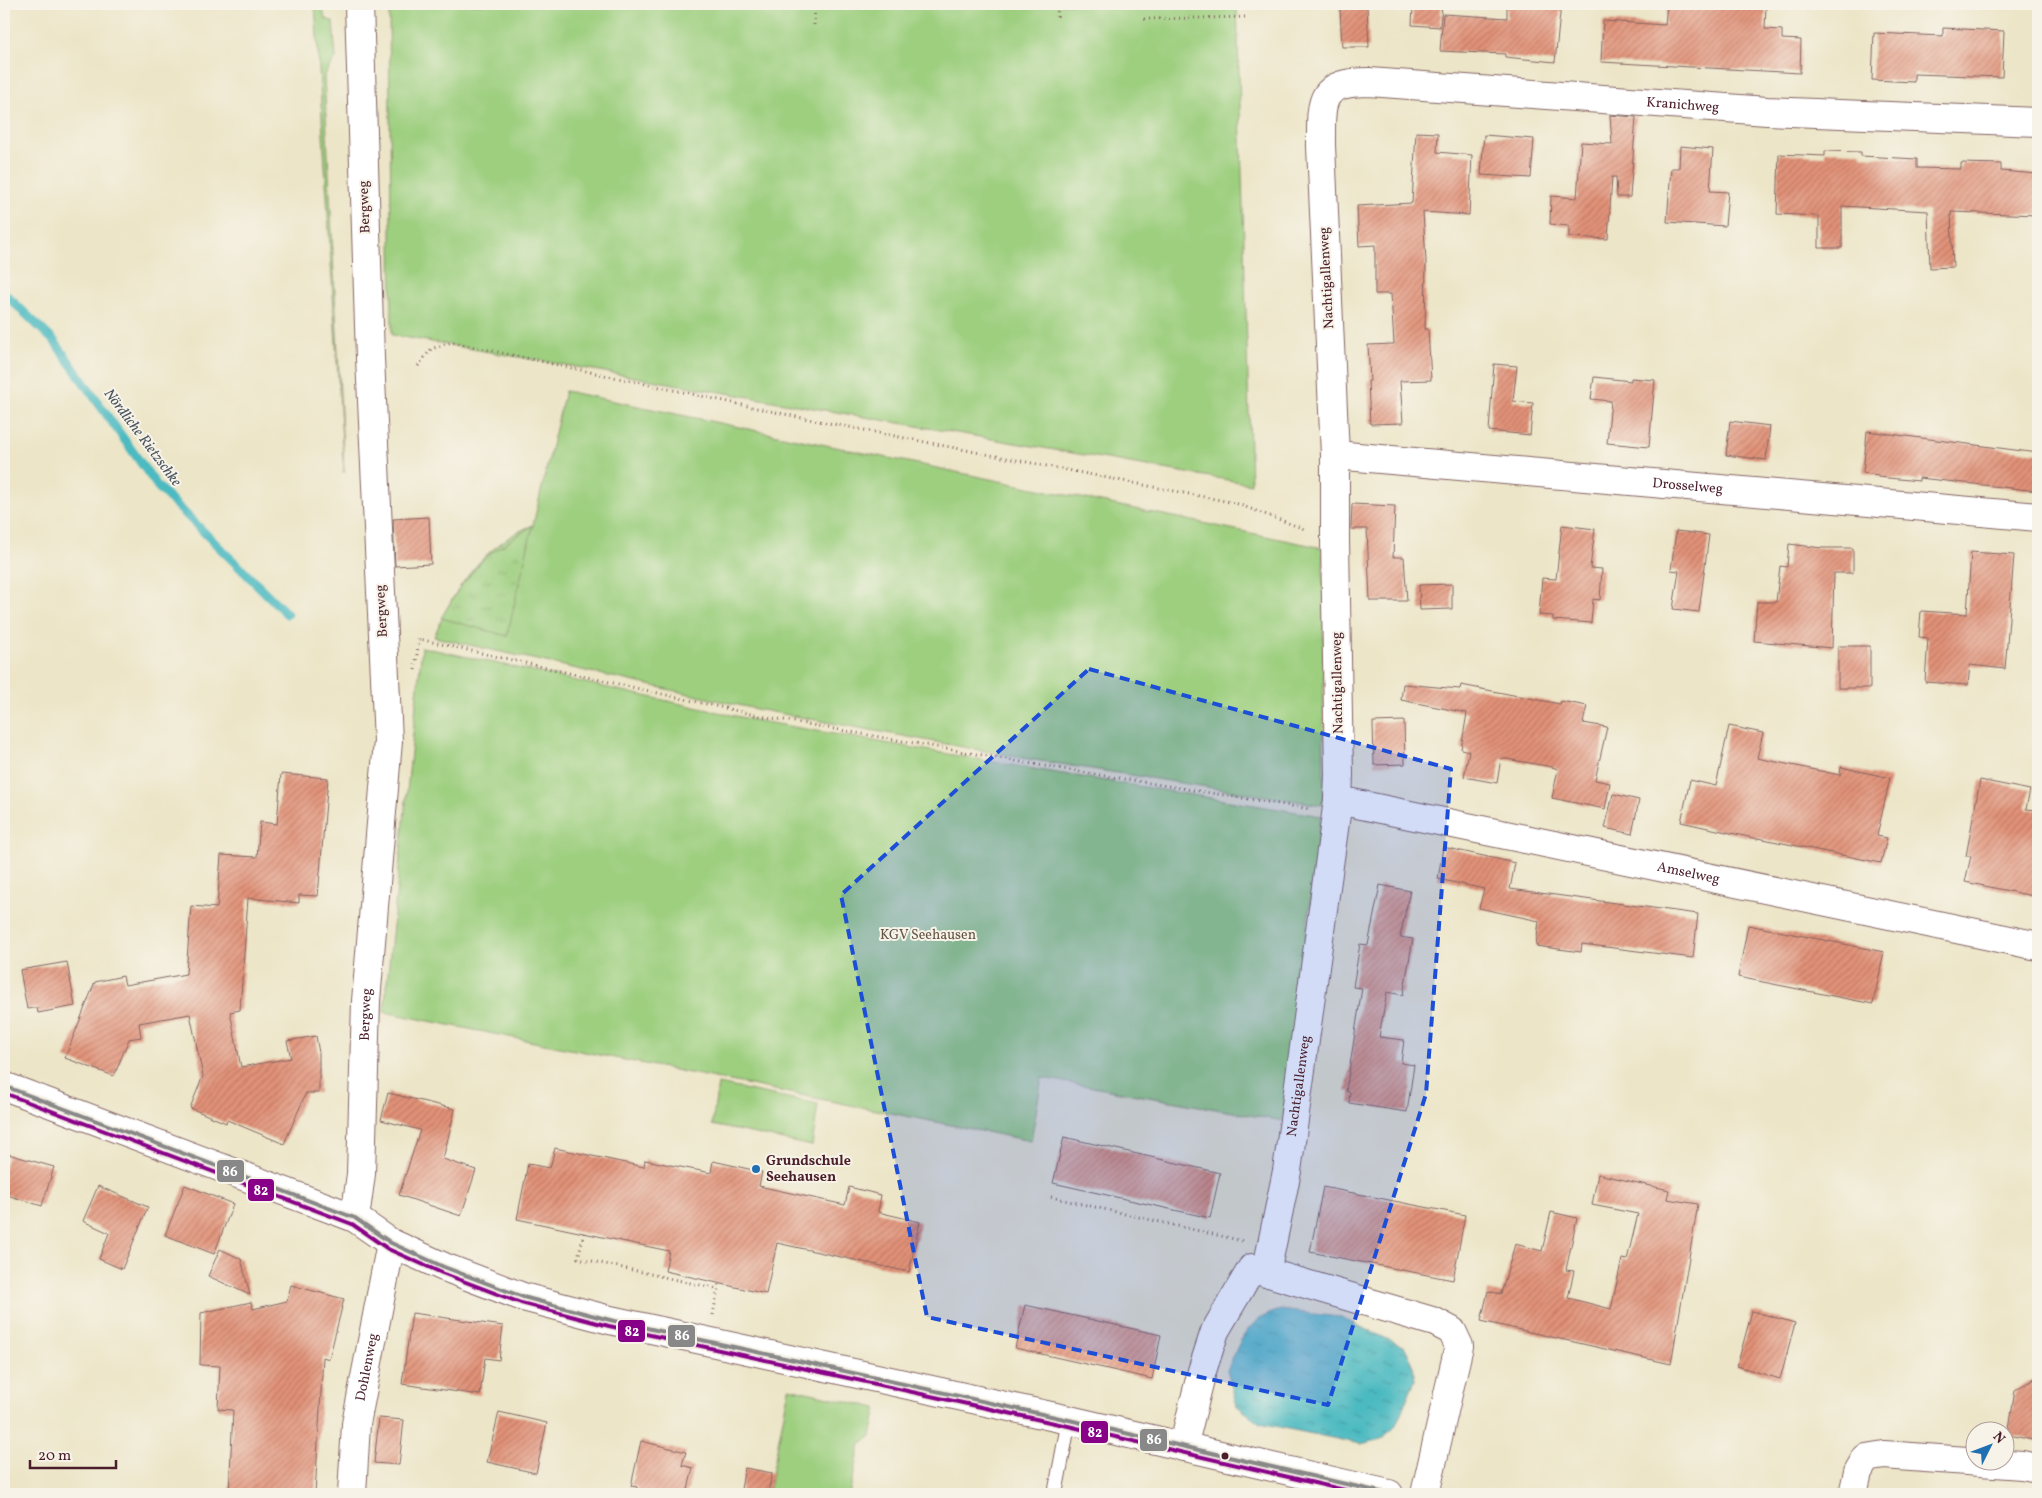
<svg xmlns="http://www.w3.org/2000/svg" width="2042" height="1498" font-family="Vollkorn,serif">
<defs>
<pattern id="park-tufts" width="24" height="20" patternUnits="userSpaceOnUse" patternTransform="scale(1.25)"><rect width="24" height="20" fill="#9dcf7f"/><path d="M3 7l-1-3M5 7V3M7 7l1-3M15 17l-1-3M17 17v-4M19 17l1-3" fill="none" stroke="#89b16e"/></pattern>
<pattern id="water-ripples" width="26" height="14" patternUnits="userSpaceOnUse" patternTransform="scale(1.25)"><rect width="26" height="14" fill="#4bbac1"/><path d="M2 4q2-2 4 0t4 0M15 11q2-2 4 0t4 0" fill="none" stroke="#40979d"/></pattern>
<pattern id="building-hatch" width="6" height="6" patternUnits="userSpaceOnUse" patternTransform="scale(1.25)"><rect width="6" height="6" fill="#e29278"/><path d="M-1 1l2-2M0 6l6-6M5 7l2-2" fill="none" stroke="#b97763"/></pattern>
</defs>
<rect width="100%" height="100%" fill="#f7f3e8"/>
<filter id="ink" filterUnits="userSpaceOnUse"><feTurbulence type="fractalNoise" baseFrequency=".02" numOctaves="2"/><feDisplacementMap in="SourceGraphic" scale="10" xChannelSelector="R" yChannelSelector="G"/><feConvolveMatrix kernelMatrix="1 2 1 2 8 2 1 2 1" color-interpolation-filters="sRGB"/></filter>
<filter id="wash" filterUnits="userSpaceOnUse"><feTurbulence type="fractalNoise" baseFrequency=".0096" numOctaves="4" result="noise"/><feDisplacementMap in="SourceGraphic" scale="20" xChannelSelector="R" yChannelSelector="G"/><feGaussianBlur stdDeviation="1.12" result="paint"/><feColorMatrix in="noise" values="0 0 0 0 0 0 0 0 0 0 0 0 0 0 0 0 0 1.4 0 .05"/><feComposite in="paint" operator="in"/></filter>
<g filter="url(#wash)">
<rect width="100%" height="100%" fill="#ece5c7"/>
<!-- green -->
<g fill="#9dcf7f" stroke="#747755">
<path d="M315 4H322L325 18 333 22 336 58 324 76 344 473Z"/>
<path d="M389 4H1237L1251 484 392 335Z"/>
<path d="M565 391 1323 548 1324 793 1322 805 1028 759 756 709 434 637C452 591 484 544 533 525Z"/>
<path d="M422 647 754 720 1045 771 1321 816 1283 1121 1042 1078 1031 1141 384 1012Z"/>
<path d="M718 1084 818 1104 812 1146 712 1125Z"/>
<path d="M789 1388 877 1408 871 1436 861 1444 849 1494H768Z"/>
</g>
<!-- park -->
<path fill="url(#park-tufts)" stroke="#747755" d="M533 525 507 636 441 618 460 587 485 557Z"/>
<!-- water -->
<path fill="url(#water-ripples)" stroke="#4a6c76" d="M1281 1310 1339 1317 1405 1347 1413 1364 1415 1380 1395 1427 1381 1439 1361 1444 1260 1423 1237 1406 1227 1370C1241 1340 1246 1319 1281 1310Z"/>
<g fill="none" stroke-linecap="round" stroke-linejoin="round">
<!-- stream -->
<path stroke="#4bbac1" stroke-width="9" d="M4 293 55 342 158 487 287 614"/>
</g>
<g id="blocks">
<!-- building -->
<g fill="url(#building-hatch)">
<path d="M1413 4H1442L1440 27 1412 25Z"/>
<path d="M1507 4H1561L1555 62 1505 57V54L1440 51 1443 14 1507 18Z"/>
<path d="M1667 4H1766L1765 29 1782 30V39L1801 40 1800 73 1601 62 1603 21 1665 25Z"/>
<path d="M1367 7 1369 47H1342L1340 8Z"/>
<path d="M1943 28 2004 31 2002 77 1914 74V82L1872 80 1874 33 1943 36Z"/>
<path d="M1610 115 1636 117 1630 197H1617L1616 177H1612L1608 239 1569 237V226L1550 224 1551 196 1577 198 1581 142 1612 144Z"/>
<path d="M1416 132 1438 133 1437 152 1472 155 1469 215 1423 212 1426 261 1425 329H1428L1431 380 1400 381 1403 423 1370 424 1368 381H1370L1368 345 1394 344 1391 294H1375V245L1359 246 1357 206 1412 203Z"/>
<path d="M1484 135 1534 139 1531 178 1481 175Z"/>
<path d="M1680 146 1713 149 1710 191 1728 192 1725 226 1667 222 1671 168H1679Z"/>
<path d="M1825 151 1861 152V156L1917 159V168L1961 169V163L2001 164V171L2038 174V215L1951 212 1953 267 1930 268 1928 211 1842 206V248H1819V216L1777 214 1779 154 1825 156Z"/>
<path d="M1494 364 1517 366 1513 401 1533 403 1530 435 1489 431Z"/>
<path d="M1594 377 1631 381V378L1655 380 1649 447 1607 443 1611 401 1591 399Z"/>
<path d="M1730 421 1770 426 1766 460 1726 455Z"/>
<path d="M1867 431 2038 453V491L1919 478V481L1878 477V475L1863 473Z"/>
<path d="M1352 504 1395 506 1393 557H1404L1407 601H1370L1367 529H1351Z"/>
<path d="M429 517 431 564 395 566 393 519Z"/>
<path d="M1562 525 1595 529 1590 568 1602 569 1600 600 1593 599 1591 623 1553 620V616L1539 615 1542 578 1556 579Z"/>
<path d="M1676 531 1709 535 1699 612 1673 609 1679 571 1671 570Z"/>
<path d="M1789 544 1822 548H1853V573H1834L1832 648 1754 641 1757 602H1776L1780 566 1787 567Z"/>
<path d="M1971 552 2014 555 2005 669 1970 665 1968 685 1925 682 1928 638 1919 637 1921 611 1967 614Z"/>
<path d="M1452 584V609L1420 610 1419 585Z"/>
<rect x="1838" y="646" width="32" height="42"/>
<path d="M1403 684 1460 689 1461 685 1560 704 1561 701 1587 706 1583 723 1607 727 1595 780 1610 783 1605 809 1552 798 1558 769 1552 767 1501 758 1497 783 1464 777 1469 751 1461 749 1467 713 1401 700Z"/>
<path d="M1404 721 1405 764 1374 765 1373 722Z"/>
<path d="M1729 726 1763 733 1757 758 1840 775 1841 767 1890 778 1877 836 1887 838 1881 863 1758 838V839L1681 822 1690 780 1716 786Z"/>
<path d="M281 774 328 778 318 896 299 895V903L248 898 240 1010 230 1012 241 1067 291 1058 287 1041 316 1036 319 1053V1093H306L284 1144 227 1120 226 1123 190 1108 203 1076 190 1014 139 1023 141 1037 129 1039 114 1076 65 1058 95 982 123 976 125 985 186 974 191 906 217 908 221 855 257 857 260 822 277 824Z"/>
<path d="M1980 780 2030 790 2026 809 2038 810V897L1965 882 1971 856H1966Z"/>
<path d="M1613 794 1639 800 1632 834 1605 828Z"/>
<path d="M1443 847 1515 863 1510 889 1698 914 1693 958 1582 944 1581 952 1536 946 1539 921 1479 908 1484 889 1438 879Z"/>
<path d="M1380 885 1410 891 1400 937 1413 939 1403 995 1387 992 1379 1037 1404 1040 1401 1063 1414 1065 1407 1112 1349 1103 1350 1092 1346 1091 1362 988 1353 987 1360 944 1368 945Z"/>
<path d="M1748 925 1884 952 1873 1004 1738 977Z"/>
<path d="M67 962 75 1006 38 1013 37 1008 27 1009 20 970Z"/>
<path d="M388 1093 455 1109 443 1159 476 1170 461 1216 399 1195 420 1130 381 1120Z"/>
<path d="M1064 1137 1220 1173 1210 1218 1053 1183Z"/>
<path d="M555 1148 644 1167 645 1160 711 1173 713 1161 762 1172 759 1186 845 1205 849 1187 881 1195 878 1212 920 1222 909 1272 777 1243 766 1294 665 1271 669 1251 517 1219 528 1164 550 1168Z"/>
<path d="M8 1154 54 1167 42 1206 4 1194V1169Z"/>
<path d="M1598 1174 1669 1190 1667 1199 1698 1204 1671 1364 1481 1321 1488 1291 1501 1294 1515 1244 1542 1251 1551 1212 1577 1218 1566 1270 1574 1271 1568 1298 1611 1309 1622 1259 1627 1260 1638 1214 1592 1205Z"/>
<path d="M185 1185 233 1204 214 1254 165 1235Z"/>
<path d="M98 1186 148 1207 122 1269 99 1259 109 1233 83 1221Z"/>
<path d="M1323 1187 1465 1215 1453 1280 1310 1252Z"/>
<path d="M220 1249 241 1259 250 1295 208 1276Z"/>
<path d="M291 1285 344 1299 329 1359 323 1357 315 1494H229L233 1410 218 1409 220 1366 200 1365 201 1313 251 1302 253 1309 287 1301Z"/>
<path d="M1025 1305 1161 1335 1152 1379 1015 1348Z"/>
<path d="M1752 1311 1795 1323 1780 1379 1737 1366Z"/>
<path d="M412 1313 503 1326 499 1360 485 1358 480 1395 402 1384Z"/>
<path d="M2038 1376V1441L2008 1435 2015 1390Z"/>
<path d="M499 1412 547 1423 536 1473 487 1462Z"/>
<path d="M379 1418 404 1420 399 1465 374 1463Z"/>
<path d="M641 1441 686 1452 682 1465 693 1468 687 1494H635L637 1487 631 1486Z"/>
<path d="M745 1468 772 1473 768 1494H740Z"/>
</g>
</g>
</g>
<g filter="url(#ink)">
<use href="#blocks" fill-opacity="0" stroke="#836462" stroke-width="1"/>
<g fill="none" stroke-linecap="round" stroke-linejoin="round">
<defs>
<g id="service">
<path d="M1055 1494 1069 1420"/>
<path d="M1311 1494 1315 1477"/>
</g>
<g id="minor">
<path id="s1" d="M1335 455 2038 517"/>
<path id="s2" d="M1338 800 2038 946"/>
<path id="s3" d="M355 1218 361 1174 366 1001 388 741 370 358 359 4"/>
<path id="s4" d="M1266 1273 1287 1171 1338 800 1339 775 1335 541V455L1321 146C1321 101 1318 82 1369 82L1767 111 2038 122"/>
<path d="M1183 1447 1202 1371 1215 1331 1252 1268 1435 1322 1452 1331 1459 1346 1425 1494"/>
<path id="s5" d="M352 1494 356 1424 391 1243"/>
<path d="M1853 1494 1858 1472 1866 1458 1884 1455 2022 1465 2038 1468"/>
</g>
<path id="tertiary" d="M4 1086 355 1218 391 1243 444 1267 523 1297 610 1320 1069 1420 1389 1494"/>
</defs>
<!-- service casing -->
<use href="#service" stroke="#836462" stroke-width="16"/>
<!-- minor casing -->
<use href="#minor" stroke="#836462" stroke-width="30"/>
<!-- tertiary casing -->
<use href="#tertiary" stroke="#836462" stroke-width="30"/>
<!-- path -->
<g stroke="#836462" stroke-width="3" stroke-dasharray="1 4" stroke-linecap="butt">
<path d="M1057 17 1058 4"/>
<path d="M1144 19 1249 17"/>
<path d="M814 25 815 4"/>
<path d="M418 366 431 349 452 342 798 417 1235 503 1307 530"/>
<path d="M415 670 419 639 755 715 1044 766 1310 809"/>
<path d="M1051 1197 1243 1241"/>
<path d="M584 1233 578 1258 718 1289"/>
<path d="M713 1315 719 1283"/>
</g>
<!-- service -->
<use href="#service" stroke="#fff" stroke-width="14"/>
<!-- minor -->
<use href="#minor" stroke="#fff" stroke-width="28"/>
<!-- tertiary -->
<use href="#tertiary" stroke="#fff" stroke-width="28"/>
<defs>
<path id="bus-1" d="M4 1086 355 1218 391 1243 444 1267 523 1297 610 1320 1069 1420 1389 1494"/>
<path id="bus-2" d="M4 1093 352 1224 388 1249 442 1273 521 1303 609 1326 1068 1426 1362 1494"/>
</defs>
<!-- bus-1 casing -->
<use href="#bus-1" stroke="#f7f3e8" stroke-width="8"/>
<!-- bus-2 casing -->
<use href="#bus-2" stroke="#f7f3e8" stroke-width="8"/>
<!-- bus-1 -->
<use href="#bus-1" stroke="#888" stroke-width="4"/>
<!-- bus-2 -->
<use href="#bus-2" stroke="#808" stroke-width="4"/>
</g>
</g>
<!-- marked area -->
<path fill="#1d4ed8" fill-opacity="0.2" stroke="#1d4ed8" stroke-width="4" stroke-dasharray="10 6" stroke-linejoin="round" d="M1089 669 1451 769 1426 1094 1328 1405 927 1317 841 895Z"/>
<!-- markers -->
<circle fill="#1f6fb2" stroke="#f7f3e8" stroke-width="2" cx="756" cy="1169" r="5"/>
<circle fill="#4a1f2b" stroke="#f7f3e8" stroke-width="2" cx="1225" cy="1456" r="4.5"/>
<g text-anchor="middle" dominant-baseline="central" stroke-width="4" stroke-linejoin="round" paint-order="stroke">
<!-- street labels -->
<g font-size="14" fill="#4a1f2b" stroke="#f7f3e8">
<text stroke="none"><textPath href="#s4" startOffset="1545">Kranichweg</textPath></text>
<text transform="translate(365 207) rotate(-92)">Bergweg</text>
<text transform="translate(1327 278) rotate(-93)">Nachtigallenweg</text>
<text stroke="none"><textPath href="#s1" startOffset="354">Drosselweg</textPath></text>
<text transform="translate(382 611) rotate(-93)">Bergweg</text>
<text transform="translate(1338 683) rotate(-91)">Nachtigallenweg</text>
<text stroke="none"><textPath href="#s2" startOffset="358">Amselweg</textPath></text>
<text stroke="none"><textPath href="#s3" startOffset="204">Bergweg</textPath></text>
<text stroke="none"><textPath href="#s4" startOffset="190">Nachtigallenweg</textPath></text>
<text stroke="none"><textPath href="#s5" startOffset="128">Dohlenweg</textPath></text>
</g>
<!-- park labels -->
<g font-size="14" fill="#635444" stroke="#f7f3e8">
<text x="928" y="935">KGV Seehausen</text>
</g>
<!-- poi labels -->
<g font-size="14" font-weight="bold" fill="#4a1f2b" stroke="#f7f3e8" text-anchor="start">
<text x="766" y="1161">Grundschule<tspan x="766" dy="16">Seehausen</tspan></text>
</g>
<!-- water labels -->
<g font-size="15" font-style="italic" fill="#4a5560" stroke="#f7f3e8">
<text transform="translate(142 438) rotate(53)">Nördliche Rietzschke</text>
</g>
</g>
<g stroke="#f7f3e8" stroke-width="2">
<rect x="216" y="1159" width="29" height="24" rx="5" fill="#888"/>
<rect x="247" y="1178" width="28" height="24" rx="5" fill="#808"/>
<rect x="617" y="1319" width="29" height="24" rx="5" fill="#808"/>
<rect x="667" y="1324" width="29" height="24" rx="5" fill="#888"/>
<rect x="1080" y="1420" width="29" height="24" rx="5" fill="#808"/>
<rect x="1139" y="1428" width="29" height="24" rx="5" fill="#888"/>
</g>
<g font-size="14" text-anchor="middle" font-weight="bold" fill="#fff">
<text x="230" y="1176">86</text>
<text x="261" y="1195">82</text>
<text x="632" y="1336">82</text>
<text x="682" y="1340">86</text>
<text x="1095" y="1437">82</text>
<text x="1154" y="1444">86</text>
</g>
<!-- margin -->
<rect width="2042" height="1498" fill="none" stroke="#f7f3e8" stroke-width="20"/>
<!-- north arrow -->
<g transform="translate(1990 1446) rotate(48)"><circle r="24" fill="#f7f3e8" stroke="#b29e9c"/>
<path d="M0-4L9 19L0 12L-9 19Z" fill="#1f6fb2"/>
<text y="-8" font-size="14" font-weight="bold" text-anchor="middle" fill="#4a1f2b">N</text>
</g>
<!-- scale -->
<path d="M30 1460v8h86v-8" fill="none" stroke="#4a1f2b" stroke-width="2.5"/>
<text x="38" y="1460" font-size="15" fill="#4a1f2b" stroke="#f7f3e8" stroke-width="4" paint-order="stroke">20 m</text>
</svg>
